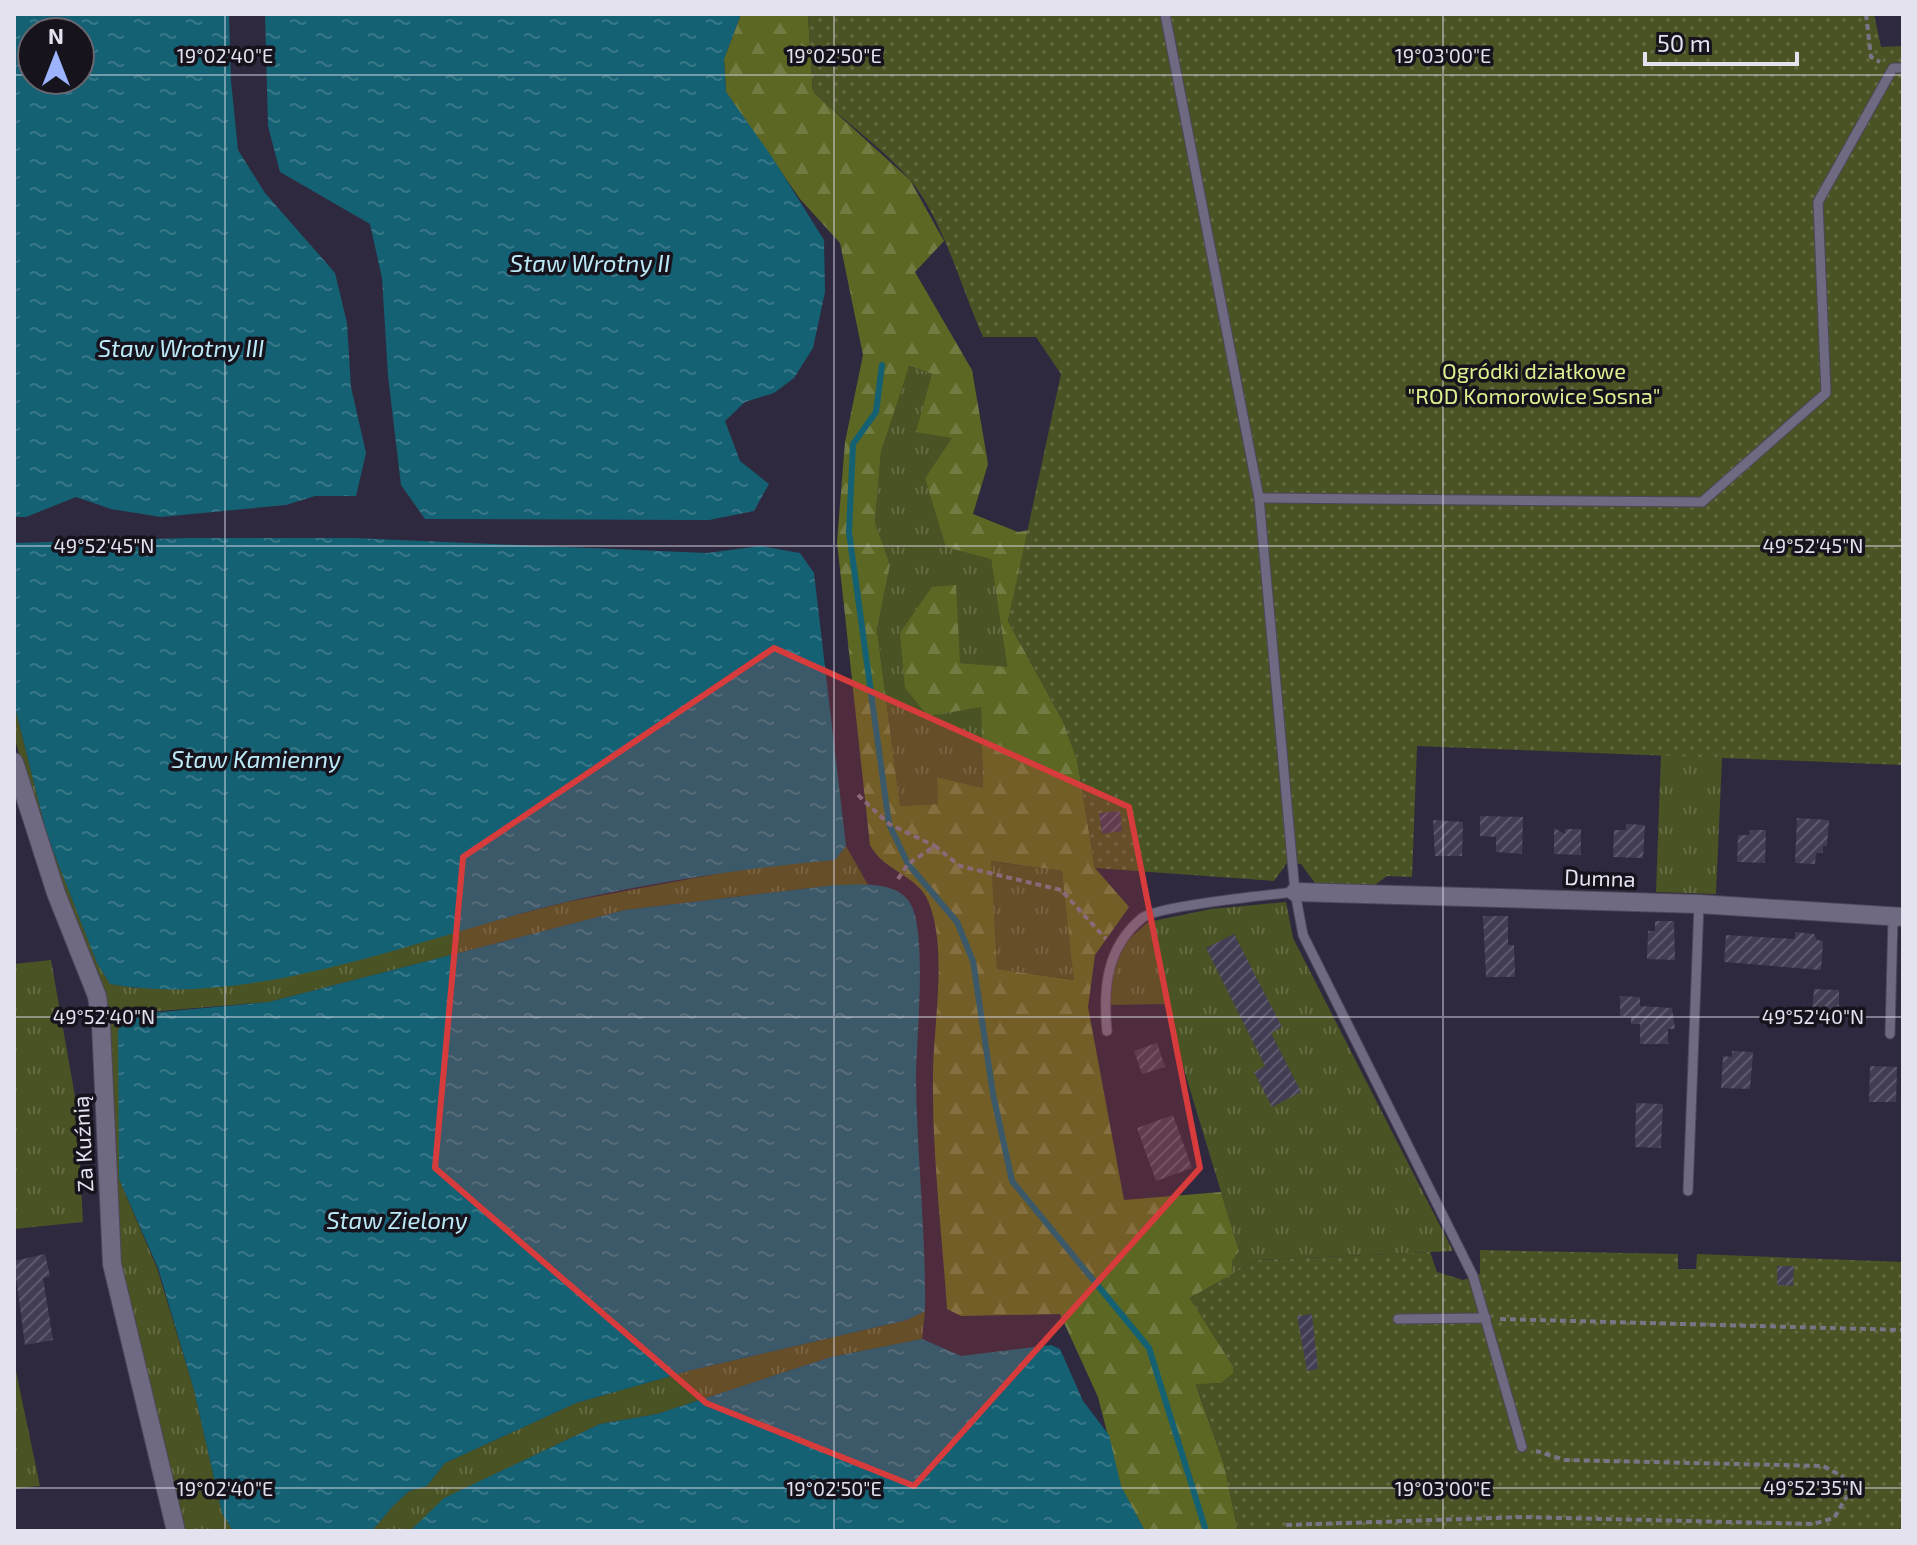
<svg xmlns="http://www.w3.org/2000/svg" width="1917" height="1545" font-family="'Exo 2',sans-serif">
<defs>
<pattern id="grass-tufts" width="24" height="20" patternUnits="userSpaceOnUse" patternTransform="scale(2)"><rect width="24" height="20" fill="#4a5323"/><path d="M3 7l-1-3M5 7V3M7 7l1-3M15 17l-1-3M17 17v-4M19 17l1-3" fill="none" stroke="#646b43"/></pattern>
<pattern id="forest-firs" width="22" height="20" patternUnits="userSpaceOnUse" patternTransform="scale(2)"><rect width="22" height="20" fill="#5b6722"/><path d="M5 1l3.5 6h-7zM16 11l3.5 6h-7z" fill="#727c42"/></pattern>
<pattern id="garden-dots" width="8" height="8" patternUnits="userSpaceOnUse" patternTransform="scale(2)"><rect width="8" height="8" fill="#4a5323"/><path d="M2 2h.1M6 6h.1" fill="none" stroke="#646b43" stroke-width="1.8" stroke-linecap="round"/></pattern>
<pattern id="water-ripples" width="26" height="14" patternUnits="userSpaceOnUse" patternTransform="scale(2)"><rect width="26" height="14" fill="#156174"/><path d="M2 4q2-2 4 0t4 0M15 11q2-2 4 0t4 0" fill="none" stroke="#377788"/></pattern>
<pattern id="building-hatch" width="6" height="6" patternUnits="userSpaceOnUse" patternTransform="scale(2)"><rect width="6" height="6" fill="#433d53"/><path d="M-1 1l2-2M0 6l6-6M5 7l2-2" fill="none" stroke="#5e596c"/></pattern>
</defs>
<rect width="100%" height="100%" fill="#2e293e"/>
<!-- grass -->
<g fill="url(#grass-tufts)">
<path d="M908 366 932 374 953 437 925 478 991 558 1007 668 960 663 900 633 981 706 983 788 937 777 939 804 900 806 877 630 890 565 875 522 881 452Z"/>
<path d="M14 703 47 835 97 963 110 984 136 988 453 931 567 902 759 866 835 860 846 846 868 885H836L625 910 269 1002 148 1012 119 1179 157 1268 194 1390 222 1513 233 1531H184L123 1292 108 1032 51 864 14 736Z"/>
<path d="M1661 754 1722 758 1716 894 1656 892Z"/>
<path d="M990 861 1062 871 1075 980 997 969Z"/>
<path d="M1286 902 1293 938 1453 1251 1258 1260 1233 1274 1232 1261 1239 1251 1164 1004 1111 1005 1107 997 1118 949 1148 922 1211 909Z"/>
<path d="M51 960 77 1108 83 1222 14 1229V964Z"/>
<path d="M925 1311 922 1339 831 1357 657 1414 600 1424 445 1498 410 1531H372L392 1507 409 1491 427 1486 445 1463 576 1403 692 1370 907 1320Z"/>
<path d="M14 1362 40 1486 14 1489Z"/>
</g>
<!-- forest -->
<path fill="url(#forest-firs)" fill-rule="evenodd" d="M741 14H808L813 92 910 180 944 241 915 272 972 370 988 464 973 514 1018 532 1029 530 1008 621 1063 721 1077 759 1095 868 1129 907 1095 955 1088 1007 1124 1200 1221 1192 1239 1251 1232 1261 1233 1274 1190 1298 1233 1366V1374L1221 1383 1196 1385 1224 1464 1238 1531H1145L1121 1487 1098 1397 1060 1314 961 1316 947 1309C942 1233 932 1154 933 1078 933 1024 948 952 929 903 919 875 884 872 870 845L837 542 845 442 863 355 840 243 800 199 726 92 724 59ZM909 366 932 374 916 432 952 438 925 478 946 547 991 559 1007 667 960 663 956 585 932 587 900 633 905 688 928 716 981 707 983 788 937 777 938 804 900 806 877 630 890 565 875 522 881 452ZM991 861 1062 871 1074 980 997 969Z"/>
<!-- garden -->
<g fill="url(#garden-dots)">
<path d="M808 14H1874L1881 47 1903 46V765L1417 746 1412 877 1387 876 1375 885 1320 883H1315L1301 864 1287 863 1274 881 1095 868 1077 759 1063 721 1008 621 1061 374 1036 337H983C962 290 942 217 910 180 883 148 844 121 813 92Z"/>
<path d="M1480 1250 1678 1254V1269H1696L1697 1254 1903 1262V1531H1238L1224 1464 1196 1384 1221 1383 1233 1374V1366L1190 1298 1258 1260 1430 1252 1437 1272 1463 1280 1480 1274Z"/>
</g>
<!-- water -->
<g fill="url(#water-ripples)" fill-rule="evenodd">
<path d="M14 14H229L231 81 238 150 265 193 335 273 347 323 351 387 366 453 356 496H315L286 505 161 517 111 509 76 497 26 517H14ZM32 32H80V80H32Z"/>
<path d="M265 14H741L724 59 726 92 772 157 824 240 825 292 813 348 794 378 774 393 745 402 725 421 740 461 769 484 754 511 709 520 425 519 401 485 388 376 382 278 370 224 280 172 268 126Z"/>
<path d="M188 538H353L707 553 761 546 800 553 814 573 846 846 835 860C745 868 654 882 566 902 426 935 254 1010 110 984L97 963 47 835 14 703V543Z"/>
<path d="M836 885C858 885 896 880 910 903 928 932 916 1040 916 1079 917 1157 926 1234 925 1311L907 1320 692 1370 576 1403 445 1463 427 1486 409 1491 392 1507 372 1531H233L222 1513 194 1390 158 1268 119 1179 118 1030 129 1015 269 1002 625 910Z"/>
<path d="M922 1339 961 1356 1051 1345 1060 1349 1083 1401 1109 1435 1121 1486 1145 1531H410L444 1498 600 1424 657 1414 831 1357Z"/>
</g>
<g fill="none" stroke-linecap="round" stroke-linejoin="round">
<!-- stream -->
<path stroke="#156174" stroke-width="6" d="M882 365 876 412 853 444 849 532 889 824 908 864 957 922 973 961 993 1094 1012 1181 1149 1348 1206 1531"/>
</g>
<!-- building -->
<g fill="url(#building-hatch)">
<path d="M1120 811 1122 831 1102 834 1099 813Z"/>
<path d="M1480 816 1523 817 1522 854 1496 852V837L1480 836Z"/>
<path d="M1797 818 1829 820 1827 846H1823V853H1816L1815 864 1795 863Z"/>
<path d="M1433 820 1463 822 1462 856H1435Z"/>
<path d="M1626 824 1645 825 1643 858 1613 857 1614 830H1626Z"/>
<path d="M1554 828 1565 834V829H1581V855L1554 854Z"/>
<path d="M1750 830H1766L1765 863 1737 862 1738 835H1749Z"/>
<path d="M1483 916H1508V945H1514L1515 977H1486Z"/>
<path d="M1655 921H1674L1675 960 1647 959 1648 931H1655Z"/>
<path d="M1795 932 1814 934 1817 940 1823 941 1821 970 1724 962 1726 935 1795 939Z"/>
<path d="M1234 934 1282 1027 1271 1033 1301 1092 1272 1107 1254 1072 1265 1066 1206 948Z"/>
<path d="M1814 989 1839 990V1014L1812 1013Z"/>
<path d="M1620 996 1640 997V1006L1672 1008 1675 1029H1668V1044H1640V1024H1631V1016H1620Z"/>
<path d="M1157 1043 1165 1067 1142 1074 1134 1051Z"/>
<path d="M1732 1051 1753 1052 1750 1089 1721 1088 1723 1056 1732 1057Z"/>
<path d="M1870 1066 1897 1067 1896 1102H1869Z"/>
<path d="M1636 1103 1663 1104 1661 1148 1635 1147Z"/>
<path d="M1173 1115 1192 1168 1156 1181 1137 1128Z"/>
<path d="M45 1254 50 1276 43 1278 53 1340 25 1345 14 1261Z"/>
<path d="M1777 1266H1794L1793 1286 1777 1285Z"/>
<path d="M1312 1314 1318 1369 1307 1371 1297 1316Z"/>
</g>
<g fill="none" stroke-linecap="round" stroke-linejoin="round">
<defs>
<g id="service">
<path d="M1165 14 1259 498 1295 892 1303 935 1473 1276 1522 1447"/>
<path d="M1259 498 1702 502 1826 393 1818 202 1893 68H1903"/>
<path d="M1107 1031C1103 989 1106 948 1142 918 1157 906 1269 895 1295 892"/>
<path d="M1890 1034 1893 917"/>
<path d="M1688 1191 1699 904"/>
<path d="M1398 1319 1486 1318"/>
</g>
<g id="minor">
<path d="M14 762 56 893 97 996 101 1024 112 1264 176 1531"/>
<path d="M1295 892 1699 904 1903 917"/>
</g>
</defs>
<!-- service casing -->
<use href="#service" stroke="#4d475a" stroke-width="11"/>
<!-- minor casing -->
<use href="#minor" stroke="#4d475a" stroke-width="20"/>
<!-- path -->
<g stroke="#797587" stroke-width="4" stroke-dasharray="6 4" stroke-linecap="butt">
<path d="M1866 14 1871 57 1880 62"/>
<path d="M858 795 889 824 935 846"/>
<path d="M898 879 908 864 935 846 960 866 1061 890 1106 939"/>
<path d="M1500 1319 1903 1330"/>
<path d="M1286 1525 1523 1517 1813 1524 1834 1518 1847 1496 1842 1476 1823 1466 1565 1460 1536 1451"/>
</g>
<!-- service -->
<use href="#service" stroke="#6f6981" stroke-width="9"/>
<!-- minor -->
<use href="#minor" stroke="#6f6981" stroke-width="18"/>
</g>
<!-- marked area -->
<path fill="#d83b3c" fill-opacity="0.2" stroke="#d83b3c" stroke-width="6" stroke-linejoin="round" d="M774 648 1129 807 1200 1168 914 1486 706 1403 435 1168 463 857Z"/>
<!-- ticks -->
<path fill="none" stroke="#e5e2f0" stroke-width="2" stroke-opacity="0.45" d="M225 14V1531M834 14V1531M1443 14V1531M14 75H32M80 75H1903M14 546H1903M14 1017H1903M14 1488H1903"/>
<g text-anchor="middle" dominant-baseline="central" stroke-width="7" stroke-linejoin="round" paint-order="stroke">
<!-- park labels -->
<g font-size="22" fill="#dcf08f" stroke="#16131d">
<text x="1534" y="370">Ogródki działkowe<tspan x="1534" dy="25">"ROD Komorowice Sosna"</tspan></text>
</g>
<!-- street labels -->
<g font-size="22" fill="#e5e2f0" stroke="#16131d">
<text transform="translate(1600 877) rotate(2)">Dumna</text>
<text transform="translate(82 1144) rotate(-93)">Za Kuźnią</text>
</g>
<!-- water labels -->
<g font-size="24" font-style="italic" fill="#bce9f6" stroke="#16131d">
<text x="590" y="262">Staw Wrotny II</text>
<text x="181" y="347">Staw Wrotny III</text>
<text x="256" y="758">Staw Kamienny</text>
<text x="397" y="1219">Staw Zielony</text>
</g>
</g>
<g font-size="20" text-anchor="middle" fill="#e5e2f0" stroke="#16131d" stroke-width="7" stroke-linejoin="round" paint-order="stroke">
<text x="225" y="63">19°02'40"E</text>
<text x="834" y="63">19°02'50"E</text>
<text x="1443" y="63">19°03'00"E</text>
<text x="104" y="553">49°52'45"N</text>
<text x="1813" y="553">49°52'45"N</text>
<text x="104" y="1024">49°52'40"N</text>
<text x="1813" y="1024">49°52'40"N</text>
<text x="1813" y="1495">49°52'35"N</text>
<text x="225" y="1496">19°02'40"E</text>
<text x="834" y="1496">19°02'50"E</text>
<text x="1443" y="1496">19°03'00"E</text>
</g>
<!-- border -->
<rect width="1917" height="1545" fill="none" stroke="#e5e2f0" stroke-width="32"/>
<!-- north arrow -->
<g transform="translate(56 56)"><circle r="38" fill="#16131d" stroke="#696671" stroke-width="2"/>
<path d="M0-6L14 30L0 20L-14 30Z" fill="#9eb3fd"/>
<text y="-12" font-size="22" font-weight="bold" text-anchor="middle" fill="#e5e2f0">N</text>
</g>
<!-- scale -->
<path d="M1645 52v12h152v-12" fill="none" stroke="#e5e2f0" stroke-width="4"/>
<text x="1657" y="52" font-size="24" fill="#e5e2f0" stroke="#16131d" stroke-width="6" paint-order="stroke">50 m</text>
</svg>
